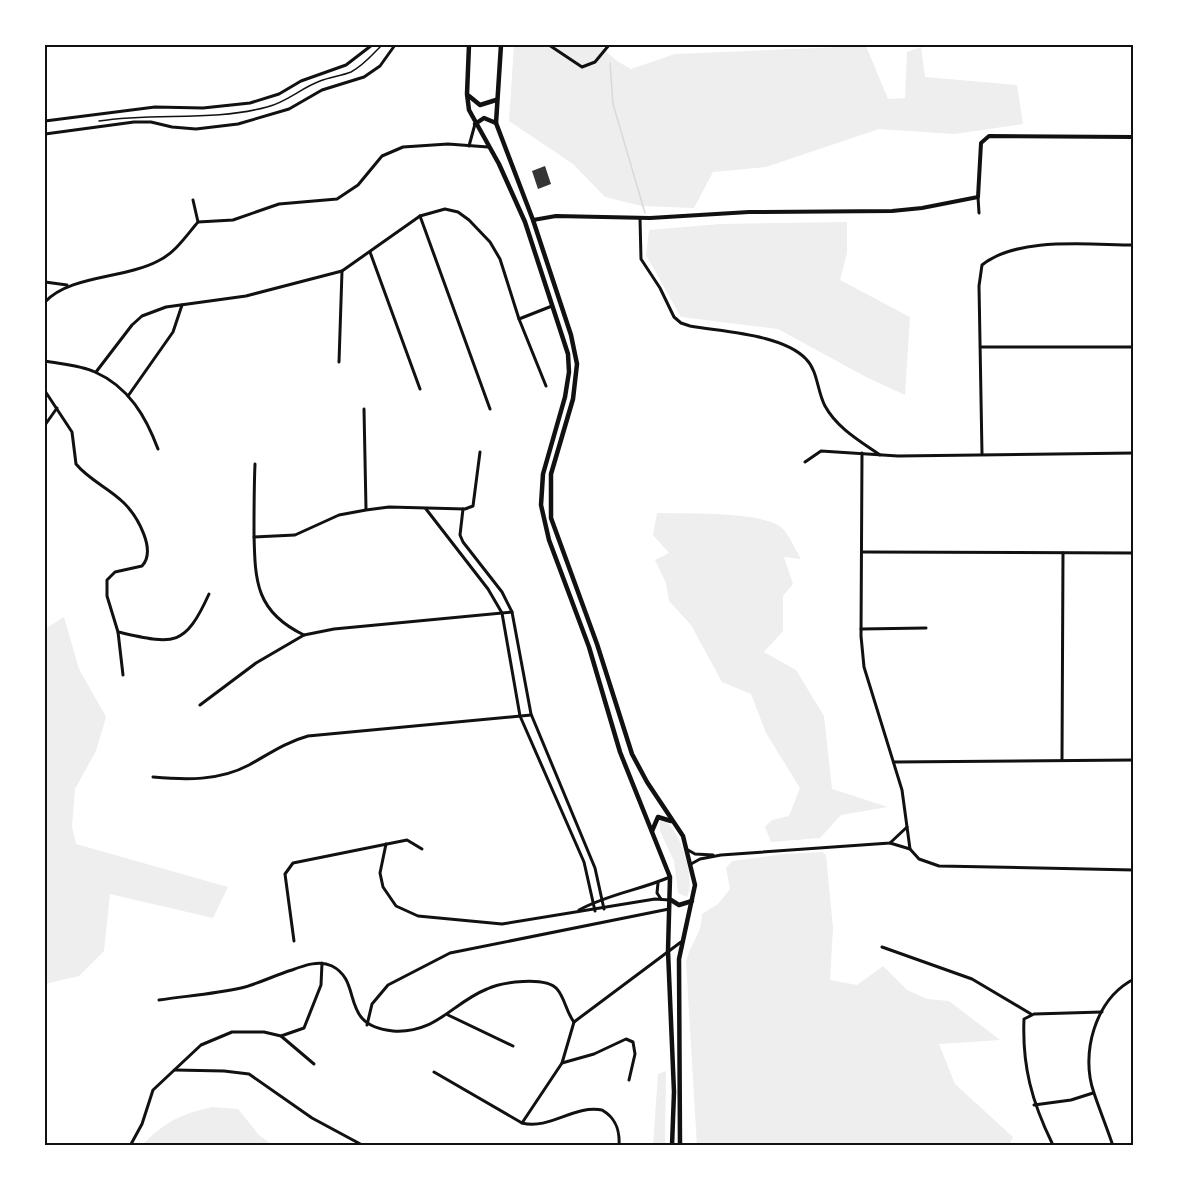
<svg xmlns="http://www.w3.org/2000/svg" width="1179" height="1191" font-family="Montserrat,sans-serif">
<rect width="100%" height="100%" fill="#fff"/>
<!-- green -->
<g fill="#eee">
<path d="M514 45H599L617 61 631 69 675 54 866 46 888 99 905 98 907 52 921 47 925 77 1017 85 1023 124 955 134 879 129 766 167 713 172 694 208 642 206 605 197 573 164 509 121Z"/>
<path d="M847 222V253L840 280 910 317 905 395 866 377 778 329 681 317 646 255 649 230 720 224Z"/>
<path d="M657 513C686 514 759 511 781 527 789 534 795 549 801 559L784 557 793 584 783 596V631L764 652 796 670 824 716 832 789 888 807 841 815 820 838 771 842 765 827 772 820 789 816 800 788 766 733 751 694 722 682 691 625 669 601 666 583 655 560 669 553 653 535Z"/>
<path d="M64 617 79 669 106 717 96 751 75 789 72 827 76 844 228 887 213 918 110 894 104 951 79 976 45 984V629Z"/>
<path d="M660 819C680 823 697 883 687 897L678 893 674 861 660 831Z"/>
<path d="M822 852 826 855 833 928 830 980 857 985 883 966 907 990 927 999 949 1001 1000 1040 939 1044 955 1084 1013 1137 1009 1146H697L686 962C691 941 701 937 702 914L718 904 730 889 726 868 732 861 785 854Z"/>
<path d="M666 1071 665 1146H653L658 1074Z"/>
<path d="M212 1107 238 1109 259 1135 274 1146H141C165 1122 178 1115 212 1107Z"/>
</g>
<g fill="none" stroke-linecap="round" stroke-linejoin="round">
<!-- stream -->
<path stroke="#d9d9d9" stroke-width="1.5" d="M610 63 613 104 645 213"/>
</g>
<!-- building -->
<path fill="#353535" d="M545 166 551 184 538 189 532 171Z"/>
<g fill="none" stroke-linecap="round" stroke-linejoin="round">
<!-- path -->
<path stroke="#111" stroke-width="1.5" d="M99 121C156 112 211 122 267 107 287 102 301 88 320 81 330 77 341 76 351 72 363 66 372 55 382 45"/>
<!-- minor -->
<g stroke="#111" stroke-width="3">
<path d="M549 45 582 67 595 62 609 45"/>
<path d="M45 121 155 107 203 108 250 103 279 94 301 81 346 65 372 45"/>
<path d="M45 134 134 122H151L172 127 196 129 238 124 289 109 322 90 364 77 380 66 395 45"/>
<path d="M469 146 475 124"/>
<path d="M978 197 979 213"/>
<path d="M193 200 198 222"/>
<path d="M420 216 490 409"/>
<path d="M640 218 641 259 660 288 674 317 681 323 690 326C723 332 782 334 806 359 818 371 817 391 825 406 837 428 860 441 880 455"/>
<path d="M370 252 420 389"/>
<path d="M45 282 67 285"/>
<path d="M45 302C70 275 124 279 158 261 175 253 186 236 198 222L233 220 279 204 337 199 358 185 382 156 403 147 448 144 488 147"/>
<path d="M519 319 552 306"/>
<path d="M981 347H1134"/>
<path d="M45 361C61 364 81 365 95 372 129 387 146 417 158 449"/>
<path d="M339 362 342 271"/>
<path d="M96 372 132 325 142 316 166 307 246 296 342 271 420 216 445 209 458 212 469 220 490 242 500 259 519 319 546 386"/>
<path d="M45 391 72 432 76 464C89 480 109 488 124 503 137 516 157 550 142 566L115 572 107 580V596L118 632 123 675"/>
<path d="M128 396 173 332 182 305"/>
<path d="M364 409 366 509"/>
<path d="M45 425 57 408"/>
<path d="M862 453 861 636 864 667 902 790 910 849 919 859 939 866 1134 870"/>
<path d="M982 454 979 286 982 265C1018 236 1090 245 1134 245"/>
<path d="M805 462 821 451 898 456 1134 453"/>
<path d="M255 464C254 487 254 511 254 534 255 582 256 612 304 635"/>
<path d="M426 509 488 589 502 613 520 716 584 862 595 911"/>
<path d="M463 509 460 535 463 542 502 592 512 612 531 714 595 868 604 909"/>
<path d="M254 537 295 535 339 515 366 510 389 507 465 509 473 506 480 452"/>
<path d="M863 552 1134 553"/>
<path d="M861 629 926 628"/>
<path d="M118 632C173 644 184 649 209 594"/>
<path d="M200 705 256 663 304 635 334 629 512 612"/>
<path d="M1062 759 1063 553"/>
<path d="M894 762 1134 760"/>
<path d="M153 777C186 780 219 781 249 765 269 754 286 742 308 736L531 715"/>
<path d="M890 843 910 849"/>
<path d="M386 844 380 873 383 887 396 906 418 916 502 924 655 899 669 900"/>
<path d="M688 850 695 854 713 855"/>
<path d="M691 864 700 859 721 855 890 843 907 827"/>
<path d="M658 883 657 893 661 899"/>
<path d="M579 910C608 894 640 890 670 877"/>
<path d="M294 941 285 874 293 863 407 840 422 849"/>
<path d="M882 947 972 979 1031 1014"/>
<path d="M159 1000C186 996 214 994 241 988 258 984 275 975 292 970 305 965 320 960 332 966 364 982 338 1026 393 1031 436 1034 452 1003 487 989 502 982 545 976 557 989 565 998 566 1012 574 1022"/>
<path d="M448 1015 513 1046"/>
<path d="M574 1022 681 942"/>
<path d="M367 1025 372 1004 388 985 450 953 669 909"/>
<path d="M281 1036 314 1064"/>
<path d="M562 1063 594 1054 626 1039 633 1042 635 1054 629 1080"/>
<path d="M175 1070 224 1071 249 1074 312 1118 364 1146"/>
<path d="M434 1072 522 1123C550 1130 573 1105 602 1110 616 1118 620 1130 619 1146"/>
<path d="M1034 1105 1071 1100 1093 1093"/>
<path d="M522 1123 562 1063 574 1022"/>
<path d="M1052 1143C1032 1102 1022 1066 1024 1019L1034 1014 1102 1012"/>
<path d="M130 1146 142 1124 153 1090 201 1045 232 1032H264L281 1036 304 1028 321 985 322 963"/>
<path d="M1113 1146C1107 1128 1100 1111 1094 1093 1080 1054 1095 999 1134 979"/>
</g>
<!-- tertiary -->
<path stroke="#111" stroke-width="4" d="M533 220 556 216 650 218 749 212 892 211 922 208 978 197 981 143 989 136 1134 137"/>
<!-- primary -->
<g stroke="#111" stroke-width="4.5">
<path d="M469 45 467 94 469 110 499 164 525 222 568 354 569 372 565 397 543 474 541 505 549 540 589 647 620 752 670 877 668 951 674 1092 672 1146"/>
<path d="M501 45 496 123 533 220 571 335 577 364 573 399 551 474V518L597 644 632 754 647 782 683 836 695 885 679 959 680 1146"/>
<path d="M469 96 480 105 496 100"/>
<path d="M475 124 484 118 496 123"/>
<path d="M652 831 658 817 671 821"/>
<path d="M671 900 679 905 692 901"/>
</g>
</g>
<!-- border -->
<rect width="1179" height="1191" fill="none" stroke="#ffffff" stroke-width="93"/>
<rect x="46" y="46" width="1086" height="1098" fill="none" stroke="#111" stroke-width="2"/>
</svg>
